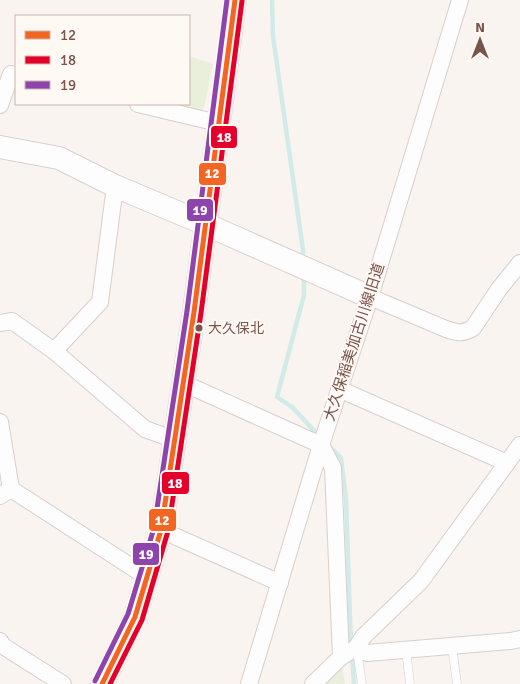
<svg xmlns="http://www.w3.org/2000/svg" width="520" height="684" font-family="Signika,'Noto Sans JP',sans-serif">
<rect width="100%" height="100%" fill="#f9f4f0"/>
<!-- park -->
<g fill="#eaefdb">
<path d="M189 56 213 64 204 108 197 111 167 104H189Z"/>
<path d="M342 666 345 684H325Z"/>
</g>
<g fill="none" stroke-linecap="round" stroke-linejoin="round">
<!-- stream -->
<g stroke="#d0ebe8" stroke-width="4.5">
<path d="M272 0 273 36 303 250V259"/>
<path d="M304 274V295L277 397 292 407 320 437"/>
<path d="M329 446 341 458 346 499 351 646"/>
<path d="M352 656 354 684"/>
</g>
<defs>
<g id="lane">
<path d="M452 646 457 684"/>
<path d="M357 650 362 684"/>
<path d="M406 650 410 684"/>
</g>
<g id="street">
<path d="M138 104 218 123"/>
<path d="M0 105 11 74 16 75"/>
<path d="M370 297 446 329C457 333 463 334 473 328L499 289 520 263"/>
<path d="M0 323 12 321 54 351 145 429 175 440"/>
<path d="M54 351 100 302 115 186"/>
<path d="M183 383 321 445 333 468 341 657"/>
<path d="M339 389 507 463"/>
<path d="M0 422 11 489"/>
<path d="M0 496 11 489 147 577"/>
<path d="M161 530 280 583"/>
<path d="M0 641 3 646 63 684"/>
<path d="M356 648 367 653 511 641 520 639"/>
<path d="M249 684 321 445 370 297 460 0"/>
<path d="M313 684 341 657 356 648 363 637 421 581 520 445"/>
</g>
<g id="secondary">
<path d="M0 147 59 158 115 186 205 224 370 297"/>
<path d="M102 684 135 617 161 530 194 312 235 0"/>
</g>
</defs>
<!-- lane casing -->
<use href="#lane" stroke="#d9cfcc" stroke-width="9"/>
<!-- street casing -->
<use href="#street" stroke="#d9cfcc" stroke-width="18"/>
<!-- secondary casing -->
<use href="#secondary" stroke="#dad0cd" stroke-width="24"/>
<!-- lane -->
<use href="#lane" stroke="#fefdfd" stroke-width="8"/>
<!-- street -->
<use href="#street" stroke="#fefdfd" stroke-width="16"/>
<!-- secondary -->
<use href="#secondary" stroke="#fefdfd" stroke-width="22"/>
<defs>
<path id="bus-1" d="M102 684 135 617 161 530 194 312 235 0"/>
<path id="bus-2" d="M110 684 142 620 168 531 201 313 242 1"/>
<path id="bus-3" d="M95 681 128 614 154 528 187 311 227 0"/>
</defs>
<!-- bus-1 casing -->
<use href="#bus-1" stroke="#fff8f3" stroke-width="9"/>
<!-- bus-2 casing -->
<use href="#bus-2" stroke="#fff8f3" stroke-width="9"/>
<!-- bus-3 casing -->
<use href="#bus-3" stroke="#fff8f3" stroke-width="9"/>
<!-- bus-1 -->
<use href="#bus-1" stroke="#f26522" stroke-width="5"/>
<!-- bus-2 -->
<use href="#bus-2" stroke="#e4002b" stroke-width="5"/>
<!-- bus-3 -->
<use href="#bus-3" stroke="#8e44ad" stroke-width="5"/>
</g>
<!-- markers -->
<circle fill="#79544d" stroke="#fff8f3" stroke-width="2" cx="199" cy="328" r="4.5"/>
<g text-anchor="middle" dominant-baseline="central" stroke-width="4" stroke-linejoin="round" paint-order="stroke">
<!-- bus labels -->
<g font-size="14" fill="#79544d" stroke="#fff8f3" text-anchor="start">
<text x="208" y="328">大久保北</text>
</g>
<!-- street labels -->
<g font-size="15" fill="#79544d" stroke="#fff8f3">
<text transform="translate(354 342) rotate(-72)">大久保稲美加古川線旧道</text>
</g>
</g>
<g stroke="#fff8f3" stroke-width="2">
<rect x="210" y="125" width="28" height="24" rx="5" fill="#e4002b"/>
<rect x="198" y="162" width="29" height="24" rx="5" fill="#f26522"/>
<rect x="186" y="198" width="28" height="24" rx="5" fill="#8e44ad"/>
<rect x="161" y="471" width="29" height="24" rx="5" fill="#e4002b"/>
<rect x="148" y="508" width="29" height="24" rx="5" fill="#f26522"/>
<rect x="132" y="542" width="28" height="24" rx="5" fill="#8e44ad"/>
</g>
<g font-size="14" text-anchor="middle" font-weight="bold" fill="#fff">
<text x="224" y="142">18</text>
<text x="212" y="178">12</text>
<text x="200" y="215">19</text>
<text x="175" y="488">18</text>
<text x="162" y="525">12</text>
<text x="146" y="559">19</text>
</g>
<!-- legend -->
<rect x="15" y="15" width="175" height="90" fill="#fff8f3" stroke="#c9b6b1"/>
<rect x="25" y="31" width="25" height="8" fill="#f26522" stroke="#c9b6b1"/>
<text x="60" y="40" font-size="15" fill="#79544d">12</text>
<rect x="25" y="56" width="25" height="8" fill="#e4002b" stroke="#c9b6b1"/>
<text x="60" y="65" font-size="15" fill="#79544d">18</text>
<rect x="25" y="81" width="25" height="8" fill="#8e44ad" stroke="#c9b6b1"/>
<text x="60" y="90" font-size="15" fill="#79544d">19</text>
<!-- north arrow -->
<g transform="translate(480 40)" stroke="#fff8f3" stroke-width="4" paint-order="stroke">
<path d="M0-4L9 19L0 12L-9 19Z" fill="#79544d"/>
<text y="-8" font-size="14" font-weight="bold" text-anchor="middle" fill="#79544d">N</text>
</g>
</svg>
